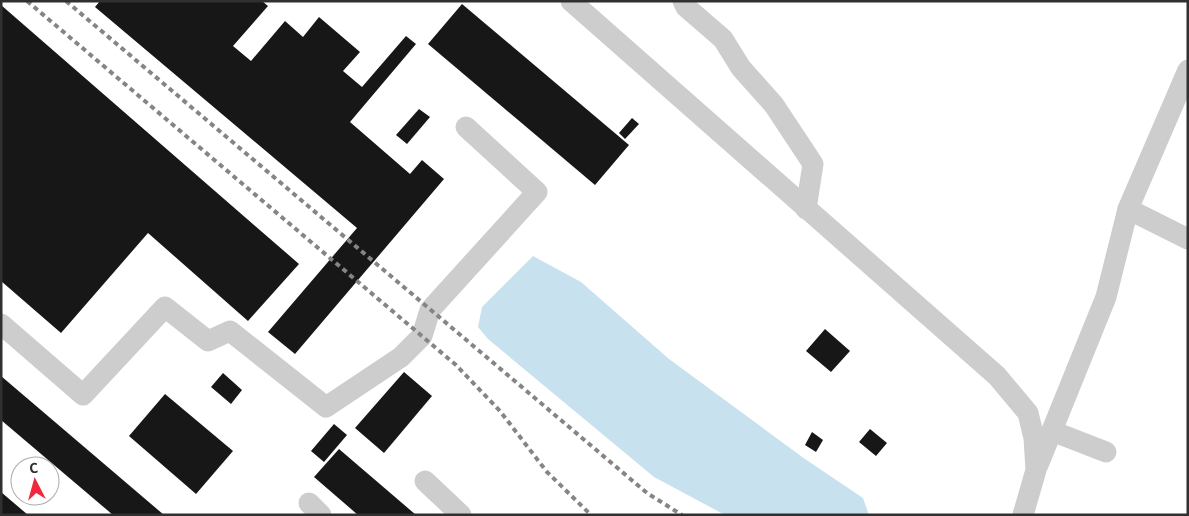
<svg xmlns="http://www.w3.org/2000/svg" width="1189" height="516" font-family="'Open Sans',sans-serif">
<rect width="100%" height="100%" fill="#fff"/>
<!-- water -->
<path fill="#c8e1ef" d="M533 256 581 282 669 359 805 459 863 498 869 515H725L654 477 488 339 478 327 482 307Z"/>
<!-- building -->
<g fill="#171717">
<path d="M100 1H262L268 6 233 46 251 61 285 21 303 37 319 17 360 52 343 71 362 87 406 36 416 44 350 122 410 174 422 160 444 179 295 354 268 332 357 228 95 7Z"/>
<path d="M462 4 629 145 595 185 428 44Z"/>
<path d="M1 5 299 264 248 321 148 233 61 333 1 281Z"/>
<path d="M419 109 430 117 407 144 396 135Z"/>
<path d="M632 118 639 124 625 139 619 133Z"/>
<path d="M825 329 850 351 831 372 806 351Z"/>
<path d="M404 372 432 396 384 453 355 428Z"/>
<path d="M223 373 242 390 231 404 211 387Z"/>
<path d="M1 376 164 515H113L1 420Z"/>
<path d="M165 394 233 451 196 494 129 436Z"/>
<path d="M334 424 347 435 324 462 311 451Z"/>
<path d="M870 429 887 443 876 456 859 442Z"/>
<path d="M812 432 823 440 816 452 805 445Z"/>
<path d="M339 449 416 515H358L314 477Z"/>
<path d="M1 492 28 515H1Z"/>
</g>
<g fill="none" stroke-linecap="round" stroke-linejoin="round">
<!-- minor -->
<g stroke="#cdcdcd" stroke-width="21">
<path d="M571 1 997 376 1028 413 1034 438 1036 470 1023 515"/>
<path d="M683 1 686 7 723 39 741 68 774 105 813 164 806 209"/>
<path d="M1128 209 1188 239"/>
<path d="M1 324 83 395 165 307 208 341 230 331 326 407 401 357 422 336 430 310 537 192 466 127"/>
<path d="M1052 431 1106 452"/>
<path d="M1038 465 1106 297 1128 209 1188 70"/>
<path d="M425 481 461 515"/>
<path d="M309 503 321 515"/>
</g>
<!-- rail -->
<g stroke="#858585" stroke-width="4" stroke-dasharray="5 4" stroke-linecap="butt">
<path d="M27 1 456 365 500 411 547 472 591 515"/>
<path d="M66 1 647 493 682 515"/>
</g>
</g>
<!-- border -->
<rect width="1189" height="516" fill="none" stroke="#303030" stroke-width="5"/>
<!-- north arrow -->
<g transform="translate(35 481) rotate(354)"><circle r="24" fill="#ffffff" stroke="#acacac"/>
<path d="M0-4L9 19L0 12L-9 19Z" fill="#f2273e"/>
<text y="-8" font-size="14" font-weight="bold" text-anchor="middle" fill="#303030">С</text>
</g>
</svg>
